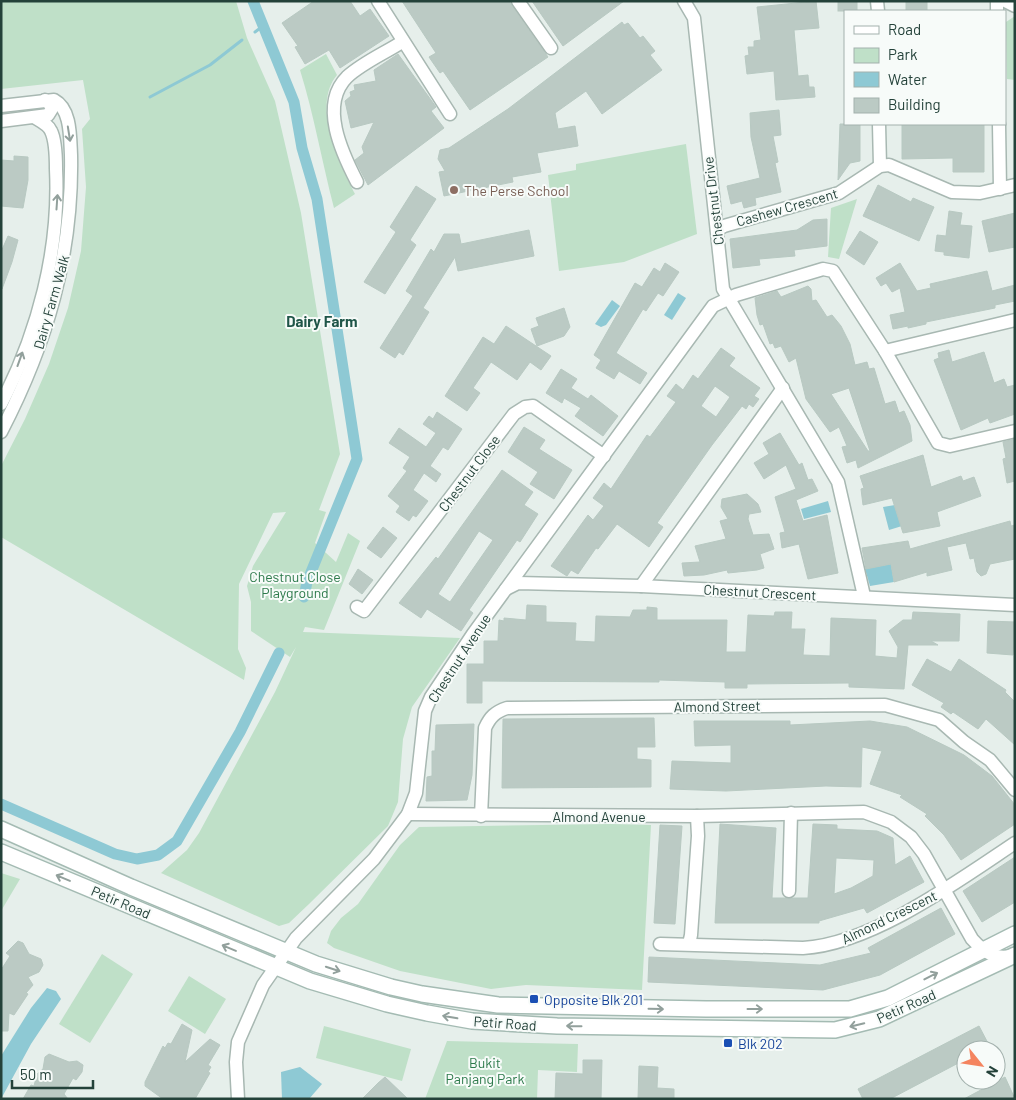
<svg xmlns="http://www.w3.org/2000/svg" width="1016" height="1100" font-family="Barlow,sans-serif">
<rect width="100%" height="100%" fill="#e6efeb"/>
<!-- green -->
<g fill="#bfe0c8">
<path d="M1 1H236L247 38 275 101 301 213 340 454 319 510 326 512 315 543 336 562 348 533 360 541 324 630 305 627 303 632 460 638 412 707 403 739 398 802 388 826 309 904 289 923 279 926 161 873 187 850 199 833 275 692 296 647 290 657 251 631V602L247 586 253 566 286 512 273 513 239 584 238 649 246 668 244 680 1 537V466L25 419 49 364 68 308 81 251 86 187 82 129 90 119 83 80 1 89Z"/>
<path d="M1015 16V80L1007 79 1006 22Z"/>
<path d="M326 54 337 75C311 106 340 164 355 194L334 208C322 162 314 115 300 70Z"/>
<path d="M686 144 697 234 624 262 559 271 548 175 576 170V164Z"/>
<path d="M857 199 839 259 828 257 831 208Z"/>
<path d="M611 824 651 825 642 990 526 985 491 989 400 971 334 948 327 943 331 931 341 918 358 904 400 845 419 827Z"/>
<path d="M1 873 20 879 1 911Z"/>
<path d="M102 954 133 974 90 1043 59 1024Z"/>
<path d="M189 976 226 999 205 1034 168 1011Z"/>
<path d="M324 1026 411 1049 402 1081 316 1058Z"/>
<path d="M447 1041 578 1044 577 1072 538 1070 537 1099H425Z"/>
</g>
<!-- water -->
<g fill="#8ec9d4">
<path d="M678 293 686 298 672 320 664 315Z"/>
<path d="M612 300 620 306 606 325 601 327 595 324Z"/>
<path d="M828 501 831 512 804 519 801 509Z"/>
<path d="M895 505 902 526 889 530 883 507Z"/>
<path d="M891 564 894 582 870 586 865 569Z"/>
<path d="M47 988 56 991 61 999 31 1044 1 1099V1056L31 1008Z"/>
<path d="M300 1067 322 1084 309 1099H282L281 1072Z"/>
</g>
<g fill="none" stroke-linecap="round" stroke-linejoin="round">
<!-- stream -->
<g stroke="#8ec9d4" stroke-width="3">
<path d="M255 32 263 26"/>
<path d="M150 97 210 65 242 40"/>
</g>
<!-- canal -->
<g stroke="#8ec9d4" stroke-width="11">
<path d="M253 1 294 102 302 148 317 199 357 459 307 582 304 597"/>
<path d="M1 804 115 854 137 859 158 855 177 841 240 732 279 653"/>
</g>
</g>
<!-- building -->
<g fill="#bbcac4" stroke="#b8c9c2" fill-rule="evenodd">
<path d="M314 1H350L360 16 370 9 389 36 340 68 329 50 305 64 295 47 298 46 282 23Z"/>
<path d="M402 1H509L548 57 470 110 443 71 440 73 429 57 436 53Z"/>
<path d="M532 1H624L563 46Z"/>
<path d="M816 1 819 28 794 30 798 76 808 75 809 87H814L815 97 776 100 774 71 747 74 745 56 749 55 748 47H754V41L761 40 757 7Z"/>
<rect x="838" y="1" width="19" height="10"/>
<rect x="906" y="1" width="21" height="10"/>
<path d="M622 22 624 25 628 23 640 38 643 36 655 51 650 55 662 70 602 114 586 91 555 113 558 129 575 126 578 146 537 153 541 172 512 177 513 182 444 196 439 172 445 171 438 159 440 150 449 148 508 109Z"/>
<path d="M398 54 436 107 431 111 444 128 368 185 355 160 364 153 362 147 374 122 351 128 345 101 351 96 350 92 355 90 354 85 376 81 374 70Z"/>
<path d="M779 110 781 135 773 136 778 162 775 163 781 192 755 198 756 205 744 208 742 201 731 204 727 186 760 178 751 137 750 113Z"/>
<path d="M840 124H860V161L850 163 838 180Z"/>
<path d="M902 124H984V172H953V158L902 159Z"/>
<path d="M14 156 28 157V180L23 208 1 206V160L14 161Z"/>
<path d="M878 185 911 202 913 198 934 207 919 241 863 216Z"/>
<path d="M416 186 436 199 410 240 416 245 385 294 364 282 396 232 390 227Z"/>
<path d="M949 211 962 213 960 225 972 226 969 258 944 255V252L935 251 937 235 946 236Z"/>
<path d="M1015 213V247L989 252 982 221Z"/>
<path d="M827 219V246L794 250 795 256 759 259 760 265 733 268 730 239 797 230 813 220Z"/>
<path d="M529 230 534 256 458 271 455 257 423 308 429 312 403 355 399 352 395 358 380 348 413 296 406 291 431 249 434 252 444 234H459L461 244Z"/>
<path d="M860 231 878 242 864 265 846 253Z"/>
<path d="M8 236 18 240 12 262 2 289 1 252Z"/>
<path d="M665 263 679 272 663 296 658 293 646 311 643 309 616 353 647 373 640 384 619 371 614 379 596 368 601 360 594 355 635 283 642 287 654 268 660 272Z"/>
<path d="M900 263 917 291 931 288 930 284 987 271 992 291 1015 285V301L995 305V308L926 322V324L908 328V326L893 329 890 315 905 312 900 288 892 292 886 283 881 286 876 278Z"/>
<path d="M808 286 811 289 812 301 816 300 827 317 832 315 841 326 850 344 855 365 867 362 869 369 874 368 885 404 895 401 899 413 904 411 910 425 912 441 858 468 856 460 847 463 842 447 847 446 839 427 830 432 806 399 796 358 789 362 781 346 775 348 773 343 770 344 763 324 760 325 757 315 755 298 777 291 781 297ZM849 388 870 451H868L831 394Z"/>
<path d="M564 308 570 327 564 336 537 346 531 329 539 326 536 318Z"/>
<path d="M506 326 551 356 541 370 530 362 517 380 491 362 473 388 480 393 467 411 445 396 483 337 494 344Z"/>
<path d="M721 348 735 358 729 366 760 388 754 396 759 399 753 407 749 404 746 409 742 406 712 445 657 523 663 527 649 547 617 524 598 549 596 548 578 574 571 570 567 576 551 566 588 515 593 520 604 506 593 498 604 483 611 489 647 435 650 437 676 402 667 396 676 384 683 390 693 375 698 379ZM715 386 730 397 716 417 701 406Z"/>
<path d="M949 350 952 362 984 352 994 383 1004 379 1007 387 1015 385V414L990 423 988 418 961 430 934 360 939 358 938 353Z"/>
<path d="M561 369 577 379 571 388 588 399 591 395 618 416 603 436 575 416 581 408 564 398 562 403 546 393Z"/>
<path d="M437 412 462 429 448 450 443 447 430 466 441 474 436 482 424 473 413 490 428 501 416 517 413 515 409 521 396 512 400 506 388 496 407 471 403 468 410 457 389 443 399 428 426 447 436 433 423 424 429 416 433 419Z"/>
<path d="M524 427 545 440 539 449 572 470 554 499 530 484 538 472 508 452Z"/>
<path d="M780 433 799 465 802 463 808 480 812 479 818 491 796 500 803 521 827 515 838 573 808 579 799 544 782 548 780 533 785 532 775 497 796 489 786 465 764 479 754 463 769 454 763 443Z"/>
<path d="M1015 439V481L1007 483 1003 459 1006 458 1003 442Z"/>
<path d="M923 455 931 487 961 476 963 481 974 477 981 496 937 512 940 526 903 533 892 498 863 505 861 489 864 488 860 476Z"/>
<path d="M502 470 533 492 524 505 538 514 520 542 517 540 469 610 473 613 461 631 427 609 421 618 399 603 436 557 438 559ZM479 531 493 540 450 602 438 594Z"/>
<path d="M747 494 758 504 761 512 749 514 748 519 753 535 769 534 774 549 760 554 764 568 757 570 728 573 727 570 704 575 684 576 682 563 700 562 695 546 726 539 720 521 728 519 721 507 722 499Z"/>
<path d="M1010 521 1011 526 1015 525V559L990 564 986 574 981 576 977 572 974 558 970 559 966 543 947 547 952 570 927 576V572L894 582 891 564 866 569 862 548 908 541 910 549Z"/>
<path d="M383 527 397 538 381 558 367 548Z"/>
<path d="M358 569 373 580 362 594 349 584Z"/>
<path d="M527 605 546 606V622L576 623 575 641 595 642 596 616 630 617 633 610H647V607L657 608V620H727L726 652H746L748 615 774 616 775 612H792L791 629H805L803 655 830 656 831 618 876 620 875 656 897 658 898 647 889 631 903 620H912L913 612 960 614 959 641H931L938 645H908L904 689 849 687V683L747 684V688H725V682L659 680V682L482 681V703H467V664H484V641H498L499 620 504 621V618L526 620Z"/>
<path d="M988 621 1015 622 1013 655 987 653Z"/>
<path d="M927 659 951 672 959 659 1006 690 1005 692 1015 702V745L986 719 978 729 953 712 951 714 941 707 944 703 912 685Z"/>
<path d="M654 718 655 747H637V759L651 760V787L502 788 503 719Z"/>
<path d="M694 721H790V725L870 721 907 727 964 755 992 776 1015 805V824L961 860 944 835 925 816 927 814 900 797 902 795 870 784 882 751 862 747 861 787 826 786 726 791 670 789 672 761 731 763V745L695 746Z"/>
<path d="M474 724 472 775 467 800 426 801 427 777 432 776V751H435L436 725Z"/>
<path d="M720 824 776 828 772 898H808L813 824 837 825V829L877 831 893 838 895 865 910 856 924 882 867 913 864 908 819 921V923H715ZM836 858 874 860 873 876 851 888 834 894Z"/>
<path d="M660 825 682 826 675 924 654 923Z"/>
<path d="M1015 857V902L982 922 963 891Z"/>
<path d="M941 908 955 934 880 975 823 990 648 982 649 957 820 965 871 953 868 948Z"/>
<path d="M18 941 23 943 29 954 41 959 43 965 39 972 28 977 33 985 26 993 28 994 14 1015 9 1013 8 1031H1V970L10 956 6 953Z"/>
<path d="M182 1024 192 1030 185 1062 210 1039 220 1045 208 1065 211 1067 208 1072 210 1073 195 1099H163L145 1086V1082L163 1046 165 1048 168 1043 171 1044Z"/>
<path d="M979 1026 990 1047 984 1050H966V1059L890 1099H863L858 1089Z"/>
<path d="M49 1054 69 1062 77 1061 83 1065 82 1072 76 1080 73 1078 64 1094 68 1099H23L31 1085 34 1086 37 1074 43 1069 45 1057Z"/>
<path d="M583 1060H602L601 1099H555L556 1073 583 1074Z"/>
<path d="M639 1066 658 1067 657 1088 674 1089V1099H638Z"/>
<path d="M385 1077 408 1099H362L378 1083Z"/>
<path d="M1005 1077 1015 1099H964Z"/>
</g>
<g fill="none" stroke-linecap="round" stroke-linejoin="round">
<defs>
<g id="street">
<path d="M378 1 450 114"/>
<path d="M518 1 551 48"/>
<path d="M684 1 694 18 723 289 838 482 864 596"/>
<path d="M877 1 878 11"/>
<path d="M997 1V11"/>
<path d="M1005 1 1015 6"/>
<path d="M1 106 54 100C71 109 70 136 71 155 73 255 47 343 1 432"/>
<path d="M1 121 48 115 53 107 45 100"/>
<path d="M879 124 880 166"/>
<path d="M999 124 1000 189"/>
<path d="M357 182C342 153 319 105 347 77 362 63 385 53 402 42"/>
<path d="M717 230 724 226 839 193 880 166 889 165 952 192 980 193 1015 185"/>
<path d="M885 351 1015 320"/>
<path d="M1 404C38 333 60 250 56 169 56 158 56 141 51 131 48 124 40 121 34 117"/>
<path d="M641 586 783 388"/>
<path d="M506 589 518 583 641 586 1015 605"/>
<path d="M357 607 364 611 514 414 525 407 533 406 604 456"/>
<path d="M408 814 697 816 864 812 891 822 911 837 924 854 972 939C984 952 993 959 1011 956"/>
<path d="M481 816 485 728C490 717 495 712 507 708L885 705 939 720 964 742 990 760 1015 790"/>
<path d="M789 891 791 813"/>
<path d="M660 944 803 948C872 944 958 881 1015 843"/>
<path d="M689 944 691 935 698 836 697 816"/>
<path d="M238 1099 236 1062 238 1042 263 985 296 938 374 859 408 814 416 793 425 711 431 697 473 634 713 306 736 295 823 269 833 271 885 351 938 443 950 446 1015 431"/>
</g>
<g id="secondary">
<path d="M1 829 131 887 316 964 391 987 422 994 498 1005 706 1009H850L888 998 1015 934"/>
<path d="M1 852 310 981 387 1004 427 1013 472 1021 557 1026 835 1030 879 1019 1015 955"/>
</g>
</defs>
<!-- street casing -->
<use href="#street" stroke="#a8b8b2" stroke-width="15"/>
<!-- secondary casing -->
<use href="#secondary" stroke="#a4bbb3" stroke-width="18"/>
<!-- street -->
<use href="#street" stroke="#fff" stroke-width="12"/>
<!-- secondary -->
<use href="#secondary" stroke="#fff" stroke-width="15"/>
</g>
<!-- one-way arrows -->
<defs><path id="oneway-shaft" d="M-6 0H5M1.5-3L5.5 0L1.5 3" fill="none" stroke-width="1.6" stroke-linecap="round" stroke-linejoin="round" transform="scale(1.25)"/></defs>
<g stroke="#92a09c">
<use href="#oneway-shaft" transform="translate(69 134) rotate(81)"/>
<use href="#oneway-shaft" transform="translate(57 202) rotate(-86)"/>
<use href="#oneway-shaft" transform="translate(20 359) rotate(-70)"/>
<use href="#oneway-shaft" transform="translate(63 878) rotate(-157)"/>
<use href="#oneway-shaft" transform="translate(229 948) rotate(-157)"/>
<use href="#oneway-shaft" transform="translate(333 969) rotate(18)"/>
<use href="#oneway-shaft" transform="translate(931 976) rotate(-27)"/>
<use href="#oneway-shaft" transform="translate(656 1009) rotate(1)"/>
<use href="#oneway-shaft" transform="translate(755 1009)"/>
<use href="#oneway-shaft" transform="translate(450 1017) rotate(-170)"/>
<use href="#oneway-shaft" transform="translate(857 1025) rotate(166)"/>
<use href="#oneway-shaft" transform="translate(574 1026) rotate(-179)"/>
</g>
<!-- markers -->
<circle fill="#8d6e63" stroke="#f7fbf9" stroke-width="2" cx="454" cy="190" r="5"/>
<g fill="#1a4fb4" stroke="#f7fbf9" stroke-width="2">
<rect x="529" y="994" width="10" height="10" rx="2.5"/>
<rect x="723" y="1038" width="10" height="10" rx="2.5"/>
</g>
<g text-anchor="middle" dominant-baseline="central" stroke-width="4" stroke-linejoin="round" paint-order="stroke">
<!-- education labels -->
<g font-size="14" fill="#785e54" stroke="#f7fbf9" text-anchor="start">
<text x="464" y="190">The Perse School</text>
</g>
<!-- street labels -->
<g font-size="14" fill="#24423a" stroke="#f7fbf9">
<text transform="translate(713 201) rotate(-97)">Chestnut Drive</text>
<text transform="translate(787 207) rotate(-16)">Cashew Crescent</text>
<text transform="translate(51 302) rotate(-74)">Dairy Farm Walk</text>
<text transform="translate(469 473) rotate(-53)">Chestnut Close</text>
<text transform="translate(760 592) rotate(3)">Chestnut Crescent</text>
<text transform="translate(459 658) rotate(-57)">Chestnut Avenue</text>
<text transform="translate(717 706) rotate(-1)">Almond Street</text>
<text x="599" y="816">Almond Avenue</text>
<text transform="translate(121 902) rotate(23)">Petir Road</text>
<text transform="translate(889 917) rotate(-26)">Almond Crescent</text>
<text transform="translate(906 1006) rotate(-24)">Petir Road</text>
<text transform="translate(505 1023) rotate(4)">Petir Road</text>
</g>
<!-- park labels -->
<g font-size="14" fill="#2d7a4b" stroke="#f7fbf9">
<text x="295" y="576">Chestnut Close<tspan x="295" dy="16">Playground</tspan></text>
<text x="485" y="1062">Bukit<tspan x="485" dy="16">Panjang Park</tspan></text>
</g>
<!-- transit labels -->
<g font-size="14" fill="#164399" stroke="#f7fbf9" text-anchor="start">
<text x="544" y="999">Opposite Blk 201</text>
<text x="738" y="1043">Blk 202</text>
</g>
<!-- neighbourhood labels -->
<g font-size="15" font-weight="bold" fill="#1f5548" stroke="#f7fbf9">
<text x="322" y="321">Dairy Farm</text>
</g>
</g>
<!-- border -->
<rect width="1016" height="1100" fill="none" stroke="#24423a" stroke-width="5"/>
<!-- legend -->
<rect x="844" y="10" width="162" height="115" fill="#f7fbf9" stroke="#a3b1ad"/>
<rect x="854" y="26" width="25" height="8" fill="#ffffff" stroke="#a3b1ad"/>
<text x="888" y="35" font-size="15" fill="#24423a">Road</text>
<rect x="854" y="48" width="25" height="15" fill="#bfe0c8" stroke="#a3b1ad"/>
<text x="888" y="60" font-size="15" fill="#24423a">Park</text>
<rect x="854" y="72" width="25" height="15" fill="#8ec9d4" stroke="#a3b1ad"/>
<text x="888" y="85" font-size="15" fill="#24423a">Water</text>
<rect x="854" y="98" width="25" height="15" fill="#bbcac4" stroke="#a3b1ad"/>
<text x="888" y="110" font-size="15" fill="#24423a">Building</text>
<!-- north arrow -->
<g transform="translate(981 1065) rotate(120)"><circle r="24" fill="#f7fbf9" stroke="#a3b1ad"/>
<path d="M0-4L9 19L0 12L-9 19Z" fill="#f4845f"/>
<text y="-8" font-size="14" font-weight="bold" text-anchor="middle" fill="#24423a">N</text>
</g>
<!-- scale -->
<path d="M12 1080v8h81v-8" fill="none" stroke="#24423a" stroke-width="2.5"/>
<text x="20" y="1080" font-size="15" fill="#24423a" stroke="#f7fbf9" stroke-width="4" paint-order="stroke">50 m</text>
</svg>
